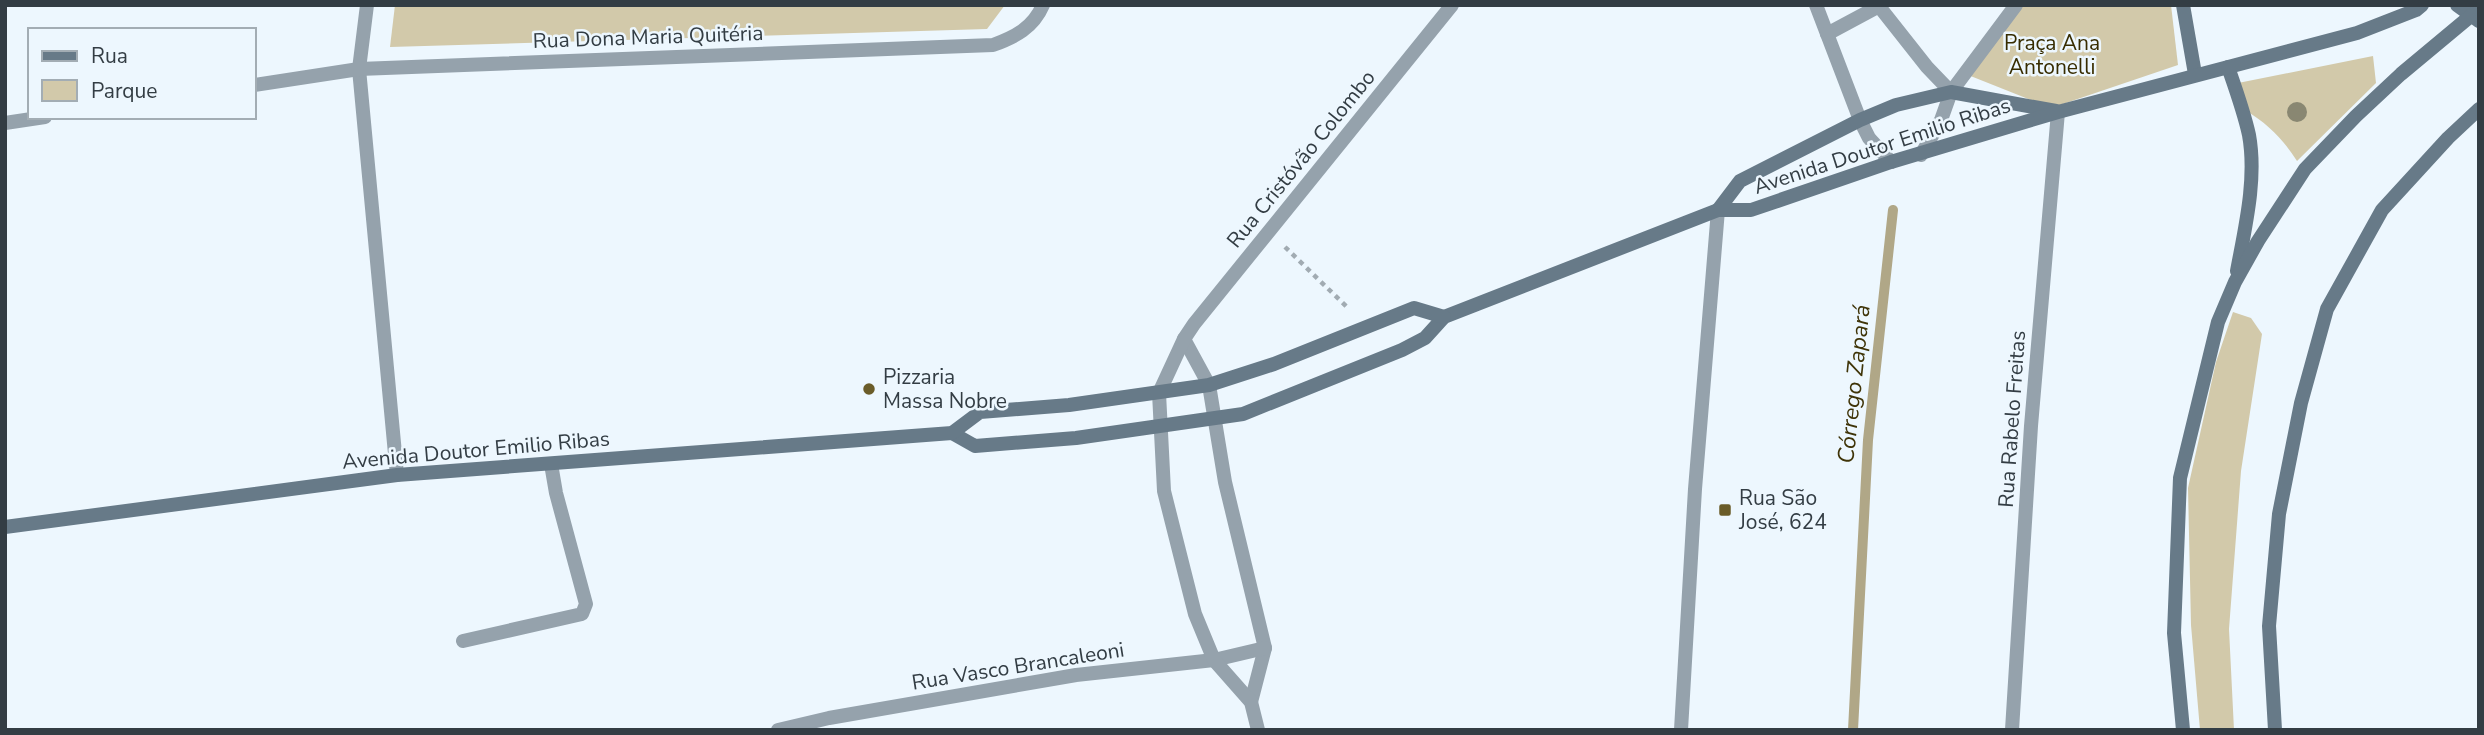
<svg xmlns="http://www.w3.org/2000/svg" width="2484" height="735" font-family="'Nunito Sans',sans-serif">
<rect width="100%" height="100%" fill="#edf7fe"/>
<!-- green -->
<g fill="#d2c9aa">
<path d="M395 5H1005L987 29 390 47Z"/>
<path d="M2023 5H2171L2178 65 2051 108 1968 75Z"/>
<path d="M2373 56 2376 83 2297 161C2283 139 2268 124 2245 110L2238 83Z"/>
<path d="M2233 312 2251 318 2262 334 2241 471 2229 629 2234 730H2200L2191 625 2188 488 2216 362Z"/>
</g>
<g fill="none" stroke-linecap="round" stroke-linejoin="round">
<!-- stream -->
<path stroke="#b0a787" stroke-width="10" d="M1853 730 1868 440 1893 210"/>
<!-- path -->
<path stroke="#a1abb2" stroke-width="4.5" stroke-dasharray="5 5" stroke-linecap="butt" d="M1285 247 1349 309"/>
<!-- street -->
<g stroke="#95a2ac" stroke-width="14">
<path d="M367 5 359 69 397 475"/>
<path d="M1816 5 1860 120 1869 138 1891 162"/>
<path d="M1878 5 1927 67 1951 92"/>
<path d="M1827 34 1881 5"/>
<path d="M254 85 359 69 993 45C1015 37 1033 28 1043 5"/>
<path d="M5 123 45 117"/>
<path d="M1921 155 1941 120 1951 92 2016 5"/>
<path d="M1184 339 1209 385 1225 482 1265 648 1251 702"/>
<path d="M463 641 582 614 586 604 556 493 551 464"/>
<path d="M778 730 829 718 1076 675 1214 660 1265 648"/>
<path d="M1258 730 1251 702 1214 660 1195 614 1164 491 1159 393 1184 339 1194 324 1452 5"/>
<path d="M1681 730 1695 489 1718 210"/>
<path d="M2012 730 2031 426 2058 112"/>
</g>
<!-- secondary -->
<g stroke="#677a88" stroke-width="14">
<path d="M2183 5 2195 74"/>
<path d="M2457 5 2479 21"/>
<path d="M2228 67C2236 90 2244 112 2249 135 2257 179 2245 228 2237 271"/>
<path d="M1718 210 1740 181 1860 120 1896 105 1951 92 2056 111"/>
<path d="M952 433 975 446 1076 438 1243 414 1402 350 1425 338 1444 317 1718 210H1751L1891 162 2058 112 2357 33 2416 10 2422 5"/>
<path d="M5 527 397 475 952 433 980 412 1069 405 1209 385 1274 364 1414 308 1444 317"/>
<path d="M2183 730 2174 633 2180 478 2218 322 2235 282 2258 241 2305 169 2356 116 2401 74 2479 9"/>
<path d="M2275 730 2269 626 2279 514 2301 403 2327 309 2382 210 2448 138 2479 109"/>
</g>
</g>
<!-- trees -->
<circle fill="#898772" cx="2297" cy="112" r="10"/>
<!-- markers -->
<g fill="#6a5c29" stroke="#edf7fe" stroke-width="2.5">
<circle cx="869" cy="389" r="7"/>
<rect x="1718" y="503" width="14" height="14" rx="3.5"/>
</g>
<g text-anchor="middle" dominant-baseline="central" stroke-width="5" stroke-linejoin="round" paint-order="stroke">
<!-- street labels -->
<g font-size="21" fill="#333d44" stroke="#edf7fe">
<text transform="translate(648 37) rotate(-2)">Rua Dona Maria Quitéria</text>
<text transform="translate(1882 146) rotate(-18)">Avenida Doutor Emilio Ribas</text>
<text transform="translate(1301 159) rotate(-51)">Rua Cristóvão Colombo</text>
<text transform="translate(2012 419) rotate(-86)">Rua Rabelo Freitas</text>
<text transform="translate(476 450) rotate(-5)">Avenida Doutor Emilio Ribas</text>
<text transform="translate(1018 666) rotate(-9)">Rua Vasco Brancaleoni</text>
</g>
<!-- park labels -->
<g font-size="21" fill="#372c00" stroke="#edf7fe">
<text x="2052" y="43">Praça Ana<tspan x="2052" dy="24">Antonelli</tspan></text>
</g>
<!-- poi labels -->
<g font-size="21" fill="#333d44" stroke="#edf7fe" text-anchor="start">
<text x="883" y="377">Pizzaria<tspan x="883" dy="24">Massa Nobre</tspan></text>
<text x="1739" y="498">Rua São<tspan x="1739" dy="24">José, 624</tspan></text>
</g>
<!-- water labels -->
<g font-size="23" font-style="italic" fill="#3f3408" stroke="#edf7fe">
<text transform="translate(1854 384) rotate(-84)">Córrego Zapará</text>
</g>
</g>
<!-- border -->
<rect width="2484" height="735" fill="none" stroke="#333d44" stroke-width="14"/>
<!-- legend -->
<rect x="28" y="28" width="228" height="91" fill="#edf7fe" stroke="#a3adb4" stroke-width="2"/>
<rect x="42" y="51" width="35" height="10" fill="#677a88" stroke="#a3adb4" stroke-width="2"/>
<text x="91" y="63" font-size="21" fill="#333d44">Rua</text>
<rect x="42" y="80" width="35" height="21" fill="#d2c9aa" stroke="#a3adb4" stroke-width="2"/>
<text x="91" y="98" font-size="21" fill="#333d44">Parque</text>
</svg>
